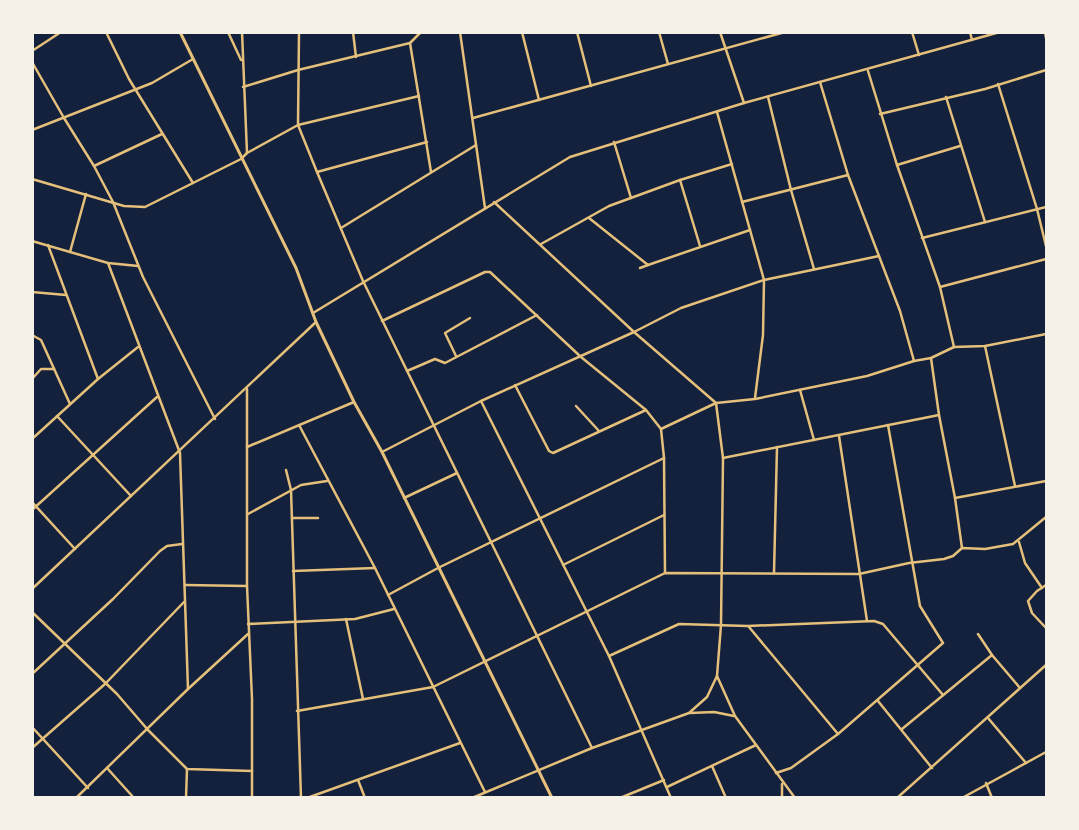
<svg xmlns="http://www.w3.org/2000/svg" width="1079" height="830" font-family="'Golos Text',sans-serif">
<rect width="100%" height="100%" fill="#14213d"/>
<g fill="none" stroke-linecap="round" stroke-linejoin="round">
<!-- minor -->
<g stroke="#e5c07b" stroke-width="2.5">
<path d="M106 32 129 79 193 183"/>
<path d="M228 32 241 60"/>
<path d="M242 32 247 153"/>
<path d="M299 32 298 125 317 172 363 281 592 748"/>
<path d="M353 32 356 57"/>
<path d="M460 32 485 208"/>
<path d="M522 32 539 100"/>
<path d="M577 32 591 86"/>
<path d="M659 32 668 64"/>
<path d="M720 32 744 103"/>
<path d="M912 32 919 55"/>
<path d="M970 32 972 40"/>
<path d="M1045 32 1046 38"/>
<path d="M410 43 431 172"/>
<path d="M32 51 61 32"/>
<path d="M32 62 64 118 94 166 113 202 143 277 215 419"/>
<path d="M868 71 897 165 940 287 954 347"/>
<path d="M820 82 848 175 900 311 914 361"/>
<path d="M998 84 1037 209 1046 246"/>
<path d="M243 87 298 70 410 43 421 32"/>
<path d="M768 97 791 190 814 269"/>
<path d="M946 97 985 222"/>
<path d="M717 112 764 280 763 335 755 398"/>
<path d="M880 114 985 89 1046 70"/>
<path d="M473 118 785 32"/>
<path d="M32 130 152 83 193 59"/>
<path d="M614 142 631 198"/>
<path d="M897 165 960 146"/>
<path d="M94 166 162 134"/>
<path d="M317 172 427 142"/>
<path d="M32 179 124 206 145 207 241 159 247 153 298 125 419 96"/>
<path d="M680 180 700 246"/>
<path d="M494 202 634 332 716 403 723 458 721 625 717 676 735 716 795 798"/>
<path d="M742 202 848 175"/>
<path d="M589 218 648 265 750 230"/>
<path d="M341 228 476 145"/>
<path d="M922 238 1046 207"/>
<path d="M32 241 108 263 138 266"/>
<path d="M541 244 609 206 680 180 732 164"/>
<path d="M48 245 98 379"/>
<path d="M70 252 86 194"/>
<path d="M108 263 180 453 188 689"/>
<path d="M640 268 648 265"/>
<path d="M940 287 1046 259"/>
<path d="M32 292 66 295"/>
<path d="M382 321 485 272H490L581 357 646 410 661 429 664 458 665 573"/>
<path d="M32 335 41 340 70 404"/>
<path d="M985 346 1015 486"/>
<path d="M456 356 445 333 470 318"/>
<path d="M931 358 939 415 955 498 962 548"/>
<path d="M407 371 435 359 445 363 537 315"/>
<path d="M32 379 41 369H54"/>
<path d="M515 385 549 451 553 453 646 410"/>
<path d="M247 389V586L252 699V798"/>
<path d="M800 390 814 440"/>
<path d="M481 401 609 656 671 798"/>
<path d="M576 406 599 431"/>
<path d="M57 416 131 496"/>
<path d="M299 425 375 568 485 792"/>
<path d="M661 429 716 403 755 399 867 376 914 361 931 358 954 347 985 346 1046 334"/>
<path d="M839 436 867 621"/>
<path d="M32 439 98 379 138 347"/>
<path d="M247 447 354 402"/>
<path d="M382 452 481 401 634 332 681 308 764 280 879 256"/>
<path d="M723 458 939 415"/>
<path d="M286 470 291 490 301 798"/>
<path d="M404 498 457 473"/>
<path d="M955 498 1046 481"/>
<path d="M32 502 75 549"/>
<path d="M32 510 157 397"/>
<path d="M248 514 301 485 327 481"/>
<path d="M292 518H318"/>
<path d="M1019 542 1025 563 1042 588"/>
<path d="M563 565 664 515"/>
<path d="M293 571 375 568"/>
<path d="M774 573 777 447"/>
<path d="M185 585 247 586"/>
<path d="M1046 585 1037 591 1028 601 1032 613 1046 628"/>
<path d="M32 589 316 322"/>
<path d="M388 595 438 568 664 458"/>
<path d="M32 612 117 694 148 730 187 769 252 771"/>
<path d="M346 619 363 699"/>
<path d="M248 624 355 619 394 609"/>
<path d="M749 627 838 734"/>
<path d="M978 634 992 655 1020 688"/>
<path d="M609 656 679 624 748 626 874 621 883 624 943 695"/>
<path d="M32 674 113 599 160 551 167 546 182 544"/>
<path d="M878 701 932 768"/>
<path d="M297 711 433 687 665 573 859 574 909 563 944 559 953 556 962 548 985 549 1013 544 1046 517"/>
<path d="M690 713 714 712 734 716"/>
<path d="M988 718 1026 763"/>
<path d="M32 727 88 788"/>
<path d="M902 729 992 655"/>
<path d="M32 748 105 684 184 602"/>
<path d="M712 766 726 798"/>
<path d="M107 768 134 798"/>
<path d="M776 773 791 768 838 734 943 643 920 606 888 425"/>
<path d="M358 780 365 798"/>
<path d="M986 783 992 798"/>
<path d="M667 787 756 745"/>
<path d="M76 798 188 689 248 634"/>
<path d="M186 798 187 769"/>
<path d="M307 798 460 743"/>
<path d="M472 798 592 748 689 713 707 697 717 676"/>
<path d="M620 798 664 780"/>
<path d="M782 798V784"/>
<path d="M897 798 1046 665"/>
<path d="M962 798 1046 752"/>
</g>
<!-- tertiary -->
<path stroke="#e5c07b" stroke-width="2.5" d="M313 313 570 157 744 103 1000 32"/>
<!-- secondary -->
<path stroke="#e5c07b" stroke-width="3" d="M180 32 296 268 316 322 354 402 382 452 552 798"/>
</g>
<!-- border -->
<rect width="1079" height="830" fill="none" stroke="#f6f1e7" stroke-width="68"/>
</svg>
